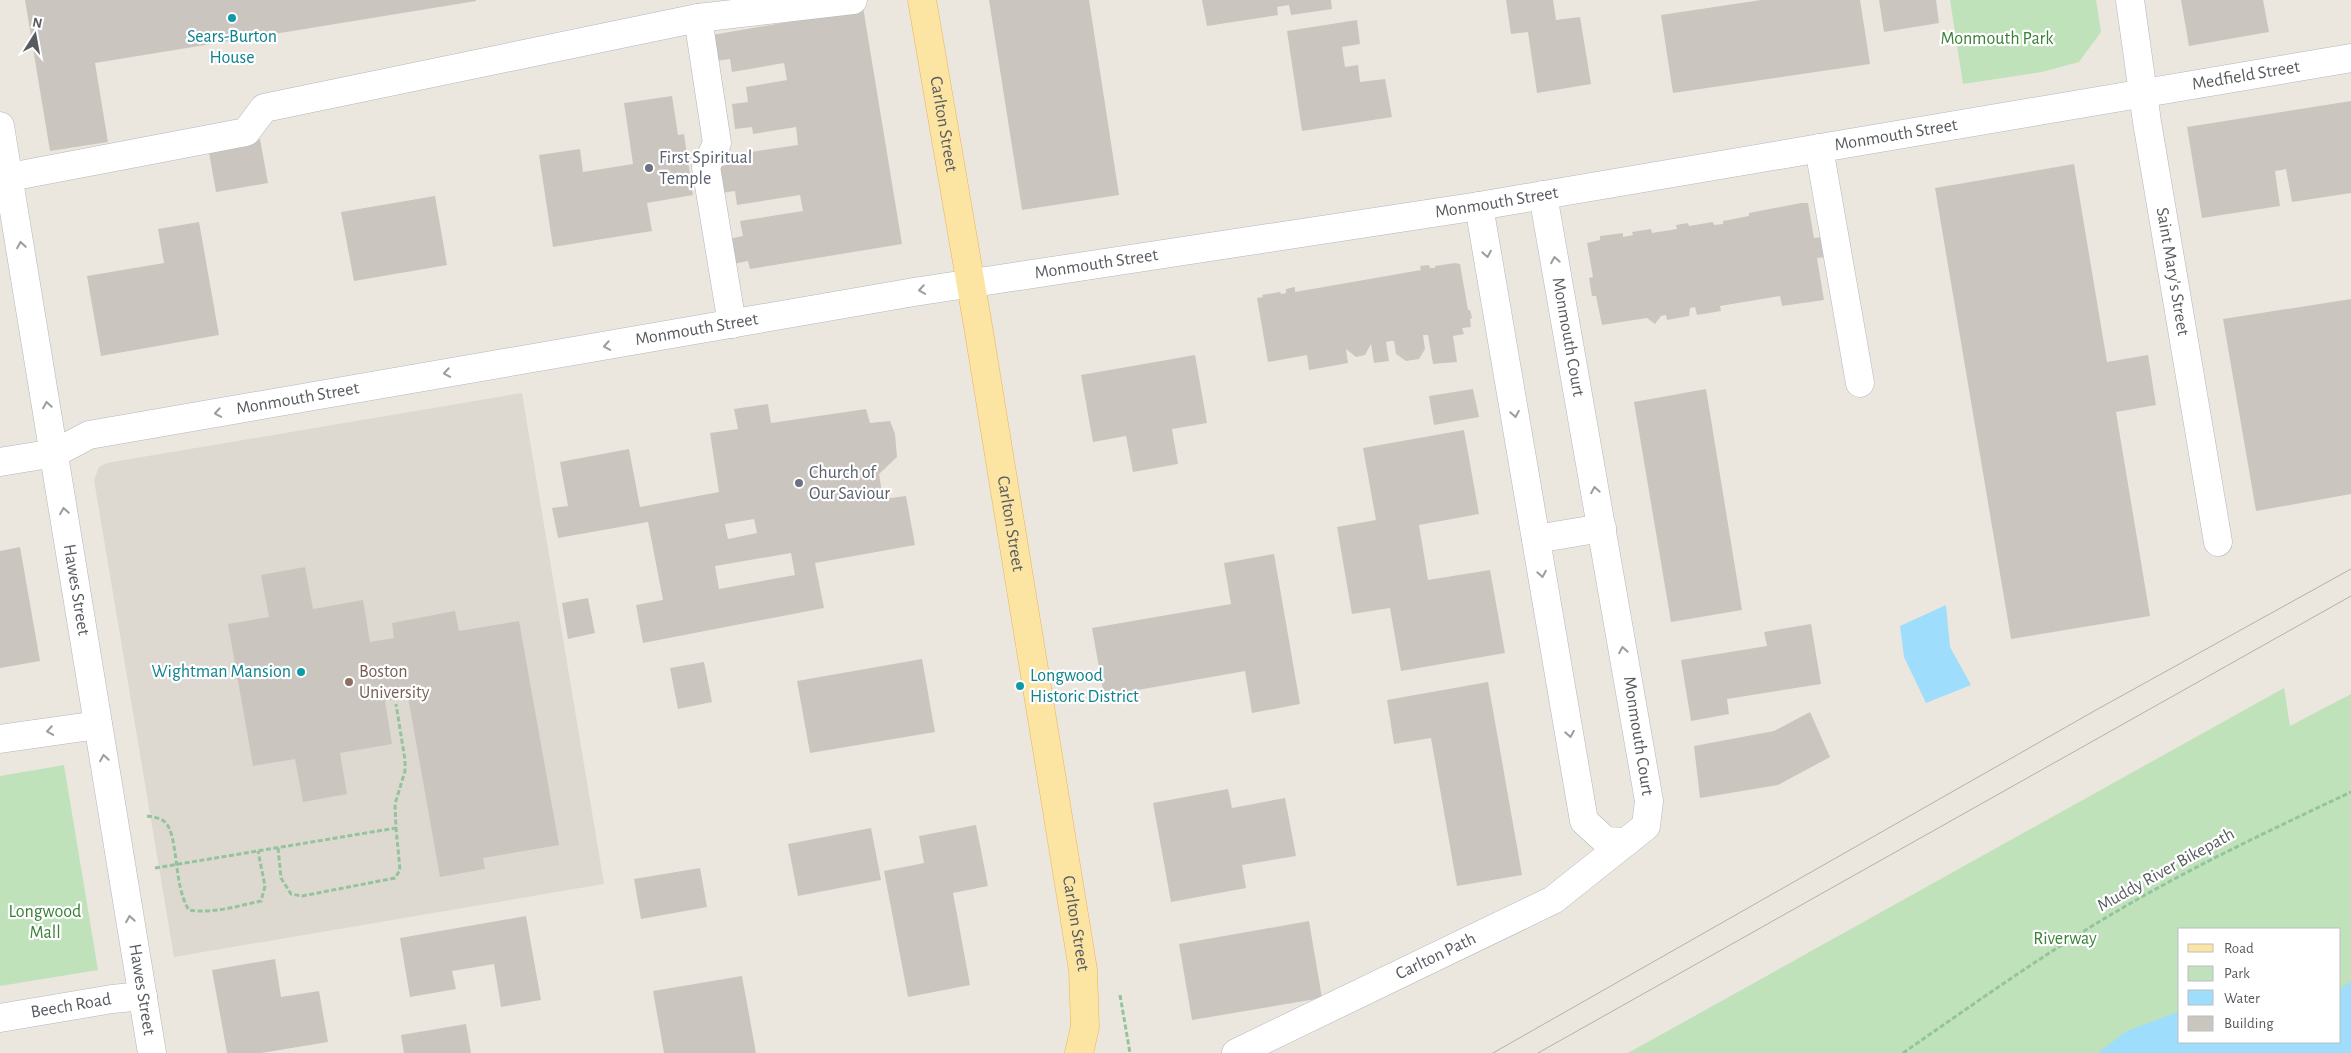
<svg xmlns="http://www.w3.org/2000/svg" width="2351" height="1053" font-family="'Alegreya Sans',sans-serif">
<rect width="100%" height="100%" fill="#ebe7df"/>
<!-- education -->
<path fill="#ddd9d0" d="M522 393 604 884 174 957 94 480 99 467 107 463Z"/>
<!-- green -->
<g fill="#bfe2bb" fill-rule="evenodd">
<path d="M1950 0H2096L2101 32 2079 62 2042 72 1963 84Z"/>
<path d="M2284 688 2290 726 2351 694V1053H1628ZM2180 929H2340V1042H2180Z"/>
<path d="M64 765 98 970 0 986V776Z"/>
</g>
<!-- water -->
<g fill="#9eddfc">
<path d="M1946 605 1950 647 1971 685 1926 703 1904 657 1900 626Z"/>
<path d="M2351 981V1053H2098L2127 1031 2180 1011V1042H2340V989Z"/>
</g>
<!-- building -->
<g fill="#cbc5c0" fill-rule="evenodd">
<path d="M25 0H476V1L95 63 108 142 50 151Z"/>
<path d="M989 0H1089L1119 195 1022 210Z"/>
<path d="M1202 0H1331L1332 9 1291 15 1289 5 1277 7 1278 15 1207 26Z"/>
<path d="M1506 0H1553L1556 20 1580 17 1591 84 1537 93 1528 32 1511 34Z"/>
<path d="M1761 0H1860L1870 64 1673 93 1661 15Z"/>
<path d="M1879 0H1936L1939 23 1884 32Z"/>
<path d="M2181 0H2263L2269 32 2189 46Z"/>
<path d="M862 1 902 244 750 269 748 261 733 264 729 239 743 236 740 221 803 211 800 195 737 205 735 191 721 193 716 167 732 164 731 155 798 145 796 127 753 134 752 127 735 129 732 104 748 102 746 87 787 80 784 63 732 72 730 59 716 61 712 35 788 22 787 13Z"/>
<path d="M1357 20 1360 44 1342 47 1345 67 1358 65 1360 82 1385 79 1392 117 1302 131 1287 31Z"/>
<path d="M672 96 678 135 684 134 693 195 647 203 652 231 553 247 539 155 580 149 583 172 633 164 624 103Z"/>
<path d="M2351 101V193L2292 202 2286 169 2282 170 2275 171 2280 206 2202 218 2187 127Z"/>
<path d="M260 139 268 183 216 192 208 147Z"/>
<path d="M2074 164 2107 362 2148 355 2156 405 2116 412 2150 616 2011 639 1935 188Z"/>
<path d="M435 196 447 265 354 281 341 212Z"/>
<path d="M1801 203H1808L1814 238 1822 237 1826 257 1817 258 1824 300 1782 306 1780 296 1720 306 1721 311 1697 315 1695 307 1690 308 1689 316 1667 320 1666 315 1661 316 1655 324 1647 318 1602 325 1596 296H1592L1589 278 1593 277 1587 243 1600 240V236L1623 233V237L1633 235 1632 232 1651 229 1652 233 1677 229 1676 225 1688 223 1689 226 1713 222 1714 225 1723 224V221L1749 216V213Z"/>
<path d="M199 222 219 335 101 356 87 276 164 263 158 229Z"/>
<path d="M1455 263 1460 264 1468 310H1470L1472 318 1470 319 1471 327 1462 328 1464 334 1453 336 1457 362 1433 364 1428 335H1423L1425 349 1419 359 1406 361 1396 354 1394 341H1390L1386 342 1389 361 1374 363 1371 344 1365 355 1356 357 1346 349 1348 363 1309 370 1307 355 1268 362 1257 298 1263 297 1262 295 1280 292 1281 294 1286 293V289L1295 287V292L1421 270 1420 266 1429 265 1430 268H1435V266Z"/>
<path d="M2351 299V494L2256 511 2223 319Z"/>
<path d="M1195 355 1207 423 1172 429 1178 464 1133 472 1126 436 1093 442 1081 375Z"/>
<path d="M1473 389 1479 417 1434 425 1429 396Z"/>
<path d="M1706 389 1742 610 1671 622 1634 402Z"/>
<path d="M768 404 771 423 866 409 870 423 890 421 895 434 897 457 879 474 883 499 906 496 915 545 815 563 824 608 643 643 636 605 663 600 648 522 558 538 552 508 568 506 560 462 629 449 640 507 719 492 710 433 738 429 734 409ZM754 519 757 533 728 539 725 524ZM791 553 795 575 719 589 715 566Z"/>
<path d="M1464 430 1479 514 1419 525 1428 580 1490 570 1505 653 1401 671 1390 608 1352 614 1337 527 1376 520 1363 448Z"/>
<path d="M20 547 40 661 0 668V551Z"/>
<path d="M1274 554 1300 704 1252 713 1245 671 1104 696 1092 628 1231 604 1224 563Z"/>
<path d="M305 567 313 609 363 600 370 642 394 638 392 623 455 611 459 631 519 621 559 845 483 858 485 869 440 877 408 697 385 701 392 744 340 753 347 794 303 802 295 759 253 766 228 624 269 617 261 575Z"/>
<path d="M588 598 595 633 568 639 562 603Z"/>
<path d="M1811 624 1821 684 1727 699 1729 714 1691 721 1681 660 1767 646 1764 632Z"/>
<path d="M922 659 935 732 810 753 797 681Z"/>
<path d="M704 662 712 702 678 709 670 668Z"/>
<path d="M1488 682 1522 875 1457 886 1431 738 1394 744 1387 700Z"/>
<path d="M1810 712 1830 757 1778 785 1700 798 1694 746 1774 731Z"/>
<path d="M1228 789 1232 808 1285 798 1296 856 1242 865 1246 888 1171 902 1153 803Z"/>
<path d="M976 825 988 886 953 893 970 985 908 997 884 871 924 863 919 836Z"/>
<path d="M871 828 881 880 798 896 788 844Z"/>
<path d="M700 868 707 907 641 919 634 879Z"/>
<path d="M526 916 541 1000 501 1007 494 964 452 971 456 989 410 997 400 938Z"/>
<path d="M1309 921 1322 998 1192 1020 1179 944Z"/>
<path d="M275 959 281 997 319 991 328 1042 261 1053H227L212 970Z"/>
<path d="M742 976 756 1053H664L653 991Z"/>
<path d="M466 1024 471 1053H404L401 1035Z"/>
</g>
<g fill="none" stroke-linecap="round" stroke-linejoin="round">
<defs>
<g id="minor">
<path id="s1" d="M2130 0 2147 122 2218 542"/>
<path d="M698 18 717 143 706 167 732 324"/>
<path id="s2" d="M0 126 152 1053"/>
<path d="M1819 148 1860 383"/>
<path d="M10 177 246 132 264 108 698 18 853 0"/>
<path d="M1479 206 1584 821 1606 841 1626 842 1646 826 1649 801 1543 195"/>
<path id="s3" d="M0 462 55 453 89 435 914 292 1479 206 2351 58"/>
<path d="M1536 539 1602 528"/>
<path d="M0 739 98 725"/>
<path id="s4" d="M0 1018 112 999 143 996"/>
<path id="s5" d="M1236 1053 1553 900 1626 842"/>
</g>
<g id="major">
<path id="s6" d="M922 0 979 332 1083 970 1085 1027 1079 1053"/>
</g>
</defs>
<!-- minor casing -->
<use href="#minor" stroke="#b2b6ba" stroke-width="29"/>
<!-- major casing -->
<use href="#major" stroke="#ecb357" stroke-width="29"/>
<!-- path -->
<g stroke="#95c39d" stroke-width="3" stroke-dasharray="5 2.5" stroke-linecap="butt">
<path d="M147 816C153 817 161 818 165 822 179 836 173 886 189 910 213 914 237 906 261 901L265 886 258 851"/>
<path d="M278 848 281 878 291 894 302 896 395 878 400 870 396 828 395 804 405 771V760L396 704"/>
<path d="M155 868 396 828"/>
<path d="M1120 995 1130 1053"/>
<path d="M1903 1053C1978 1001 2052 948 2131 903 2202 862 2277 827 2351 792"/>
</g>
<!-- minor -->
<use href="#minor" stroke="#fff" stroke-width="28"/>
<!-- major -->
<use href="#major" stroke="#fce4a3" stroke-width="28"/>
<!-- tram -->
<g stroke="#b0b1b1" stroke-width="1">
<path d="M1493 1053 2096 710 2351 569"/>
<path d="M1538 1053 2351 596"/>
</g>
</g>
<!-- one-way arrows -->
<defs><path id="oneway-chevron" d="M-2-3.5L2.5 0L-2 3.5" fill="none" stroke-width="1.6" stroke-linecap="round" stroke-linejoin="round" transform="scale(1.25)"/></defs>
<g stroke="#9b9da0">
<use href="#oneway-chevron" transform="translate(21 245) rotate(-99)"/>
<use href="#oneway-chevron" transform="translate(1487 254) rotate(80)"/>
<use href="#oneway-chevron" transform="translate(1555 260) rotate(-100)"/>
<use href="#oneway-chevron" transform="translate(922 290) rotate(171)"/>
<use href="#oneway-chevron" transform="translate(607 346) rotate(170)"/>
<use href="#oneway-chevron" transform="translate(447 373) rotate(170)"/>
<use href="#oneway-chevron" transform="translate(47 405) rotate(-99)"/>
<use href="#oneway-chevron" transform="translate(218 413) rotate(170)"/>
<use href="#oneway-chevron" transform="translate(1515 414) rotate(80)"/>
<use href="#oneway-chevron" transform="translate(1595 490) rotate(-100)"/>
<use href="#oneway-chevron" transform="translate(64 511) rotate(-99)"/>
<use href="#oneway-chevron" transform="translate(1542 574) rotate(80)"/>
<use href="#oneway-chevron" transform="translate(1623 650) rotate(-100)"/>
<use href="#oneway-chevron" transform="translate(50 731) rotate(171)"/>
<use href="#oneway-chevron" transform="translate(1570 734) rotate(80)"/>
<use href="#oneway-chevron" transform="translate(104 758) rotate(-99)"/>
<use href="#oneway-chevron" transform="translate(130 919) rotate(-99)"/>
</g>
<!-- markers -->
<g fill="#0f9aa8" stroke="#fff" stroke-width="2">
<circle cx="232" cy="18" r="5"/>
<circle cx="301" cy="672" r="5"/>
<circle cx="1020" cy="686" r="5"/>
</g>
<g fill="#6b7280" stroke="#fff" stroke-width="2">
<circle cx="649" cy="168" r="5"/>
<circle cx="799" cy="483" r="5"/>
</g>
<circle fill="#8d6e63" stroke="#fff" stroke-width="2" cx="349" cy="682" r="5"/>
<g text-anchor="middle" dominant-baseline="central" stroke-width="4.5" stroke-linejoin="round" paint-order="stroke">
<!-- culture labels -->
<g font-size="18" fill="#0d838f" stroke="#fff">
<text x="232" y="37">Sears-Burton<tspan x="232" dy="21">House</tspan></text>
<text x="291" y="672" text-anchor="end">Wightman Mansion</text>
<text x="1030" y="676" text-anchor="start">Longwood<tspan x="1030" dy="21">Historic District</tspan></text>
</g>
<!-- park labels -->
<g font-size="18" fill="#3a8136" stroke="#fff">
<text x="1997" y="39">Monmouth Park</text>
<text x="45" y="912">Longwood<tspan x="45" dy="21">Mall</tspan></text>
<text x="2065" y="939">Riverway</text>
</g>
<!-- street labels -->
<g font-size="18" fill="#585c60" stroke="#fff">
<text stroke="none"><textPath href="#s3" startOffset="2281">Medfield Street</textPath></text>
<text stroke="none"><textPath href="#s6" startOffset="126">Carlton Street</textPath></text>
<text stroke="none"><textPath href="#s3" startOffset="1926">Monmouth Street</textPath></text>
<text stroke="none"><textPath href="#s3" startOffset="1521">Monmouth Street</textPath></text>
<text stroke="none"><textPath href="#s3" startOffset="1116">Monmouth Street</textPath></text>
<text stroke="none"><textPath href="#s1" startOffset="275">Saint Mary's Street</textPath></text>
<text stroke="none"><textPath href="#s3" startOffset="711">Monmouth Street</textPath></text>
<text transform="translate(1568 337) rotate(80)">Monmouth Court</text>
<text stroke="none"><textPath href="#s3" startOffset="306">Monmouth Street</textPath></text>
<text stroke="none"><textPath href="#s6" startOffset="531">Carlton Street</textPath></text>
<text stroke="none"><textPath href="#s2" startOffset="470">Hawes Street</textPath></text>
<text transform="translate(1638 736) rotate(81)">Monmouth Court</text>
<text transform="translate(2166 870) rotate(-29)">Muddy River Bikepath</text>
<text stroke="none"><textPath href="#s6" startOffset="936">Carlton Street</textPath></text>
<text stroke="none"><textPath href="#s5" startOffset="222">Carlton Path</textPath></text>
<text stroke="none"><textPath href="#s2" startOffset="875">Hawes Street</textPath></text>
<text stroke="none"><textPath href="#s4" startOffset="72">Beech Road</textPath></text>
</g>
<!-- worship labels -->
<g font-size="18" fill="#5b616d" stroke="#fff" text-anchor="start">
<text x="659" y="158">First Spiritual<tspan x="659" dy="21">Temple</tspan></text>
<text x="809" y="473">Church of<tspan x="809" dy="21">Our Saviour</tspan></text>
</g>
<!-- education labels -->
<g font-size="18" fill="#785e54" stroke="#fff" text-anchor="start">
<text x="359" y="672">Boston<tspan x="359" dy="21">University</tspan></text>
</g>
</g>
<!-- legend -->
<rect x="2178" y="928" width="162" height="115" fill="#ffffff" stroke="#bcbebf"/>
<rect x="2188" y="944" width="25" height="8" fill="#fce4a3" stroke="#bcbebf"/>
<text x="2224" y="953" font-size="15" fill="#585c60">Road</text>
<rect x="2188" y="966" width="25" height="15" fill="#bfe2bb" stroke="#bcbebf"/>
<text x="2224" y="978" font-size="15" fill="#585c60">Park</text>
<rect x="2188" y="990" width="25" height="15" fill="#9eddfc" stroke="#bcbebf"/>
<text x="2224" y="1003" font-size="15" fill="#585c60">Water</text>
<rect x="2188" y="1016" width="25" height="15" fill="#cbc5c0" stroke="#bcbebf"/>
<text x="2224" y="1028" font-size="15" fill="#585c60">Building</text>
<!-- north arrow -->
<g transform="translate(35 35) rotate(11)" stroke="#ffffff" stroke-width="4" paint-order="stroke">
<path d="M0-4L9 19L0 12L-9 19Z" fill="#585c60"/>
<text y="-8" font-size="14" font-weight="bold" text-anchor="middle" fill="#585c60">N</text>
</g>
</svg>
